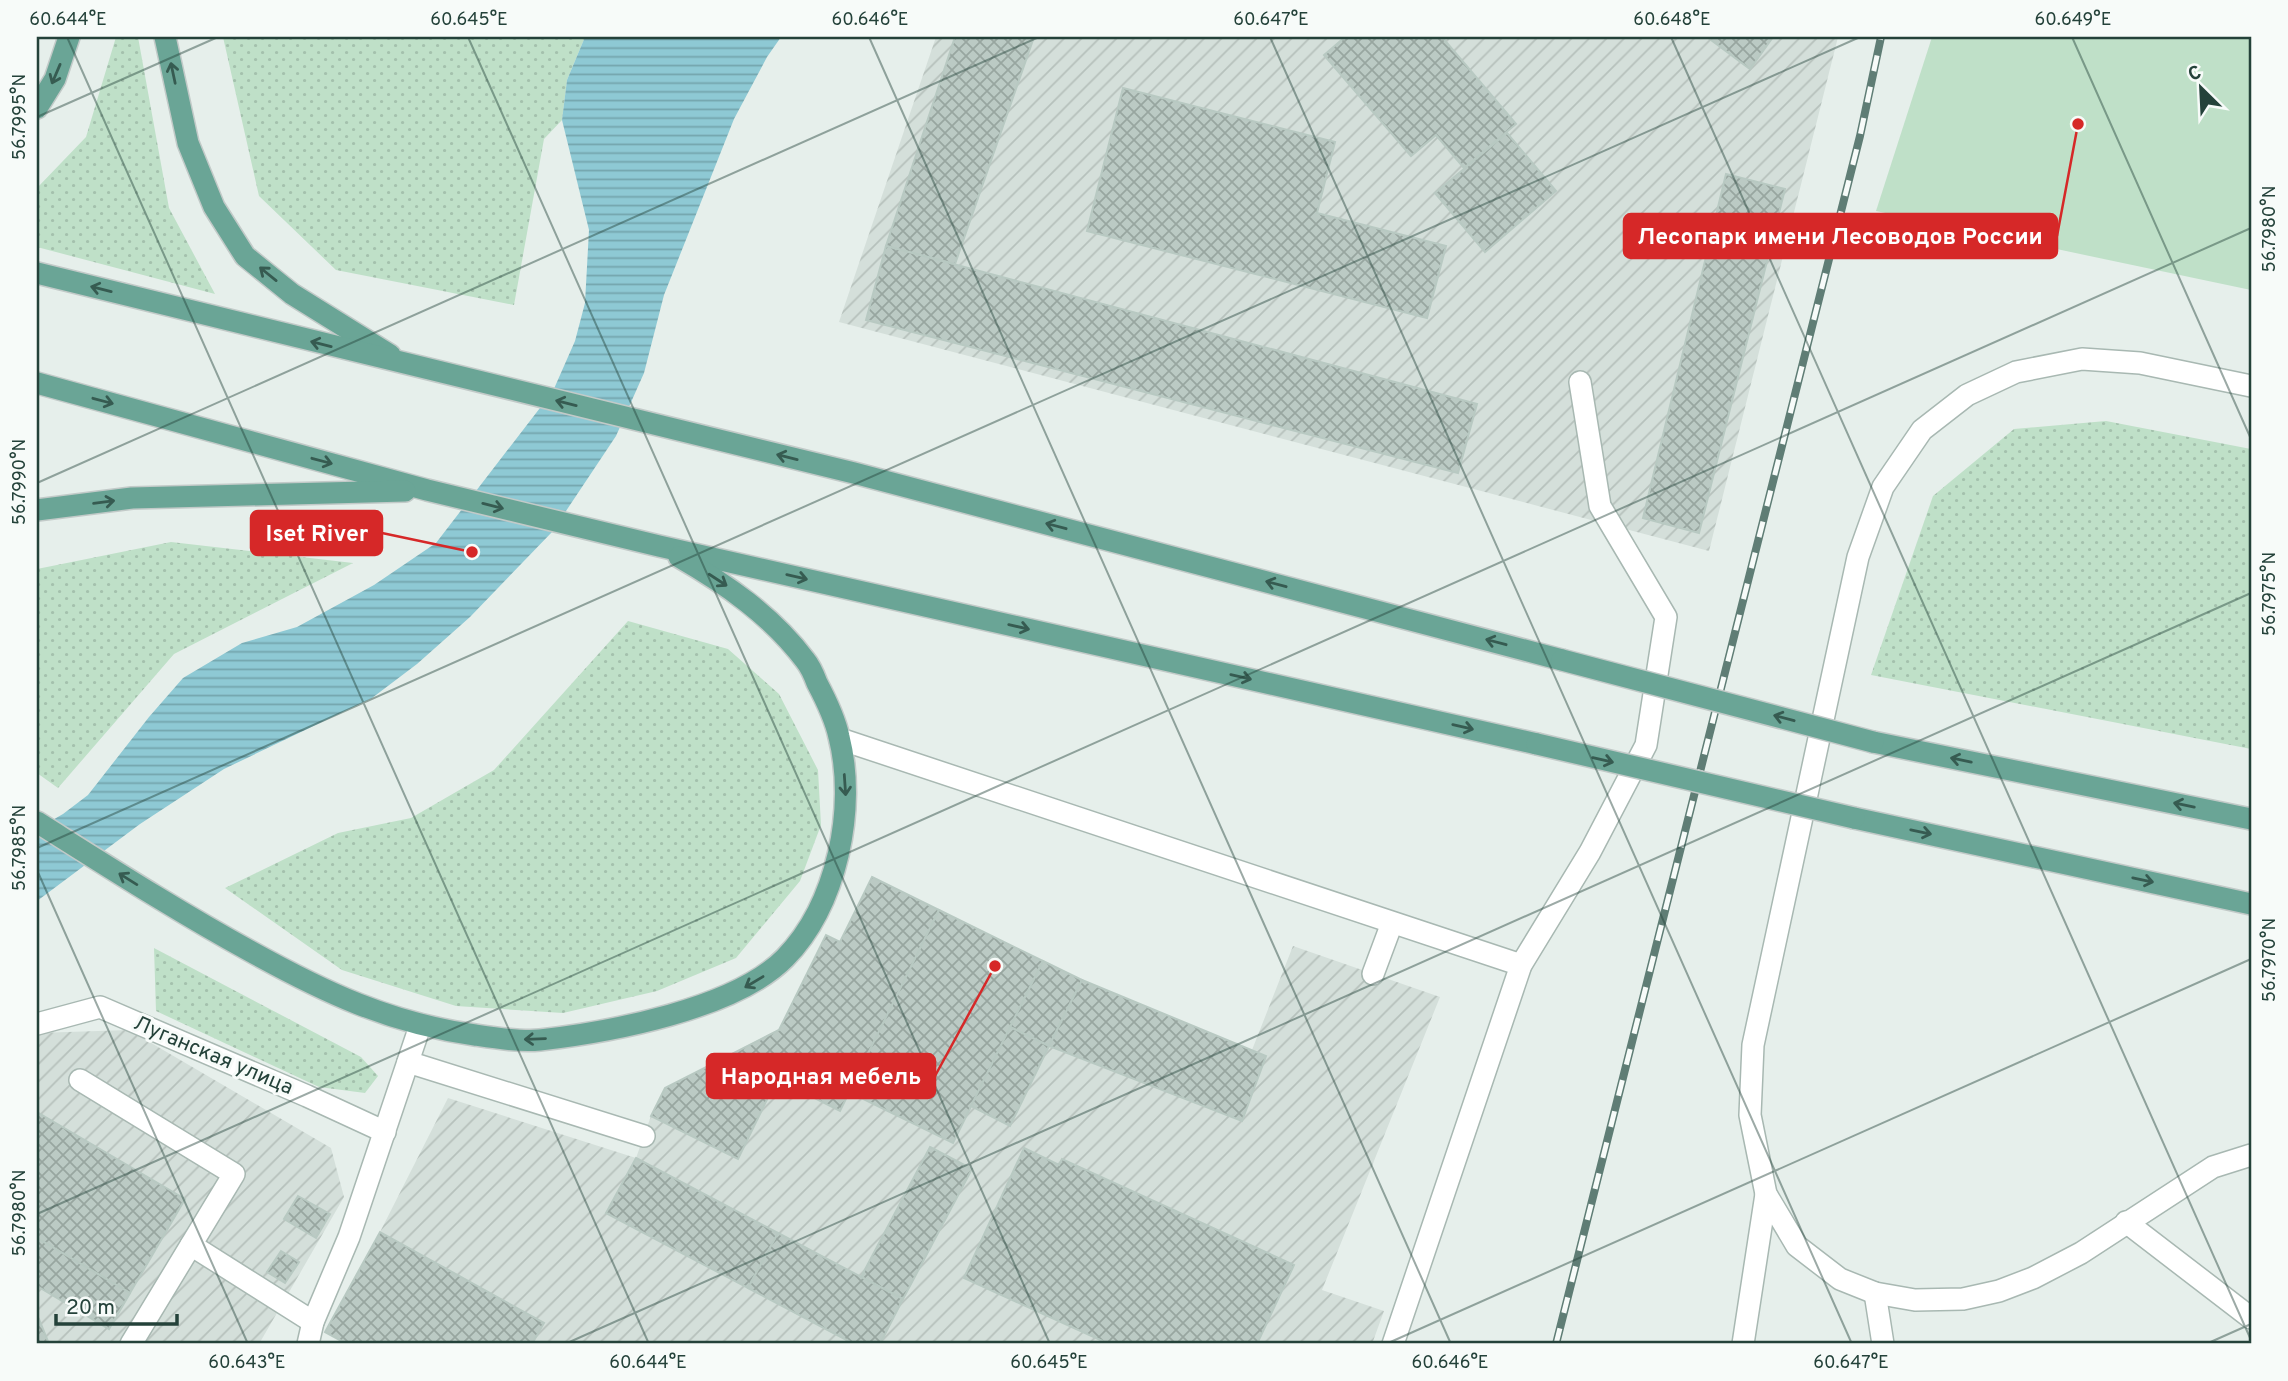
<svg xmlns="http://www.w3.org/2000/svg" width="2288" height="1381" font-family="Overpass,sans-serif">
<defs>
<pattern id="industrial-furrows" width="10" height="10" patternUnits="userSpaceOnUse" patternTransform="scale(1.75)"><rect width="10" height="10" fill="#d4dfda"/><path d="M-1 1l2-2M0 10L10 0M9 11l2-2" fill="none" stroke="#b6c1bc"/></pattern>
<pattern id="grass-dots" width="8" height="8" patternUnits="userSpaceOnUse" patternTransform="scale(1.75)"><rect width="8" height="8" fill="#bfe0c8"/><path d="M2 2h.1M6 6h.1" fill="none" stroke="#a4c1ad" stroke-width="1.8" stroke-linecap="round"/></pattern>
<pattern id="water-rules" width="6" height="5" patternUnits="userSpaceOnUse" patternTransform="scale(1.75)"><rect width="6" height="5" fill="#8ec9d4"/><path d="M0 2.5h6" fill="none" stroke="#74a5ad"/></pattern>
<pattern id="building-cross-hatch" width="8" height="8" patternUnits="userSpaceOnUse" patternTransform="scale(1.75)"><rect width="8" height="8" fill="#bbcac4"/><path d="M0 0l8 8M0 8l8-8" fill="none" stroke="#98a6a0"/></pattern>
</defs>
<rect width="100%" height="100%" fill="#e6efeb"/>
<!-- industrial -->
<g fill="url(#industrial-furrows)">
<path d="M936 37H1838L1709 551 839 322Z"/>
<path d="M872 877 1082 980 1252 1050 1293 946 1440 997 1322 1290 1384 1311 1372 1344H347L325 1332 380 1232 448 1098 636 1158 651 1116 665 1088 779 1029 826 935 840 942Z"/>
<path d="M129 1030 331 1148 344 1197 259 1344H37V1033Z"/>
</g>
<!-- grass -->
<g fill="url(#grass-dots)">
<path d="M116 37H138L169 208 215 294 37 247V188L86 137Z"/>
<path d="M223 37H585L567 80 562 120 544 139 514 305 336 270 259 196Z"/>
<path d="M2106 421 2251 449V749L1871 675 1933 496 2014 429Z"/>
<path d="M171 542 353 563 174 654 58 788 37 773V569Z"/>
<path d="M628 621 728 649 779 694 818 770 821 825 800 881 736 958 657 991 563 1013 456 1006 342 970 225 888 338 833 411 818 494 770Z"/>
<path d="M154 948 361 1057 378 1076 365 1093 319 1087 156 1011Z"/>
</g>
<!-- park -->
<path fill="#bfe0c8" d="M1932 37H2251V290L1876 211Z"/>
<!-- water -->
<path fill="url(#water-rules)" d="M585 37H781L767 57 734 119 664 295 644 373 616 436 552 532 470 617 417 664 372 698 224 769 140 824 37 901V829L63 814 88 795 149 717 183 678 242 643 297 627 374 585 436 543 553 391 575 341 585 303 589 230 562 120 567 80Z"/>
<!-- building -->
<g fill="url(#building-cross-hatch)" stroke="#b8c9c2" stroke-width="2">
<path d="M955 37H1034L955 264 886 246Z"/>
<path d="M1345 37H1442L1516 124 1464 168 1436 135 1411 156 1324 55Z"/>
<path d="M1707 37H1773L1750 69Z"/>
<path d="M1123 88 1335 142 1317 213 1446 246 1427 318 1087 231Z"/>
<path d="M1507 133 1556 191 1485 252 1435 193Z"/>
<path d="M1726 174 1785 189 1699 533 1643 518Z"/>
<path d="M886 246 1477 404 1458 473 866 320Z"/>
<path d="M872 877 939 910 840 1111 777 1079 738 1159 651 1116 665 1088 779 1030 826 935 840 942Z"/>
<path d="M939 910 1043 961 953 1143 849 1092Z"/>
<path d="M1043 961 1082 980 1049 1046 1010 1027Z"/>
<path d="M1082 980 1266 1056 1242 1121 1049 1046Z"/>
<path d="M1010 1027 1049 1046 1010 1126 971 1106Z"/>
<path d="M37 1112 185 1199 130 1293 37 1238Z"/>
<path d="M930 1147 972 1169 903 1299 861 1277Z"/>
<path d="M1024 1148 1059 1165 1062 1159 1294 1265 1257 1344H1109L964 1278Z"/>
<path d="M636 1158 778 1233 748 1288 606 1213Z"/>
<path d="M298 1196 330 1214 316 1238 284 1219Z"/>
<path d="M380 1232 544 1323 532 1344H347L325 1332Z"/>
<path d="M778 1233 903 1299 880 1344H854L748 1288Z"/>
<path d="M37 1238 130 1293 109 1329 37 1286Z"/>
<path d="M281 1251 299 1262 285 1283 267 1272Z"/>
<path d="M39 1319 49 1344H37V1320Z"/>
</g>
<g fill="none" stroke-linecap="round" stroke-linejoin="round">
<defs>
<g id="minor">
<path d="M2251 386 2140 363 2082 359 2016 372 1967 395 1922 430 1883 487 1858 557 1753 1045 1750 1115 1766 1194 1797 1246 1840 1279 1875 1293 1915 1300 1963 1299 1999 1291 2033 1278 2081 1253 2213 1167 2251 1155"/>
<path d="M840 739 1521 965"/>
<path d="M1373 974 1392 923"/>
<path d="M37 1024 100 1007 307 1096 385 1132"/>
<path d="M408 1062 644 1136"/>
<path d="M80 1080 234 1174 131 1344"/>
<path d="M2126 1222 2251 1318"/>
<path d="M191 1245 313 1322"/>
<path d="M1875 1293 1883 1344"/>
<path d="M308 1344 313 1322 349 1237 420 1026"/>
<path d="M1393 1344 1521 965 1590 852 1646 745 1666 617 1600 506 1580 382"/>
<path d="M1743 1344 1766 1194"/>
</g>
<g id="major">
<path d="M165 37 188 143 214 207 245 256 292 294 390 355"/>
<path d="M37 108 55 79 69 37"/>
<path d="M37 273 854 473 1562 660"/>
<path d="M37 383 427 490 659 546 1537 744"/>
<path d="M37 510 132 498 405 491"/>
<path d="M1873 742 2251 819"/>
<path d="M1854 818 2251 904"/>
<path d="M37 822C107 866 177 911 250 951 324 992 389 1023 475 1035 495 1038 520 1042 540 1040 610 1032 735 1009 785 958 837 905 857 808 839 737 835 718 826 700 817 683 814 675 810 666 805 660 772 616 726 584 679 557"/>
</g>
</defs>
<!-- minor casing -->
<use href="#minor" stroke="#a8b8b2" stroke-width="24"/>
<!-- major casing -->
<use href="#major" stroke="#c2cac8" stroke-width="24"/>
<!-- minor -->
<use href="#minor" stroke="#fff" stroke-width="21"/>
<!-- major -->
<use href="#major" stroke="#6aa596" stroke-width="21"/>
<defs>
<path id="rail" d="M1556 1344 1860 136 1881 37"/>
</defs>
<!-- rail casing -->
<use href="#rail" stroke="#5f7d75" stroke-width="8"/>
<!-- rail -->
<use href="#rail" stroke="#f7fbf9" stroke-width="5" stroke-dasharray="16" stroke-linecap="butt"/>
<defs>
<g id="major-bridge">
<path d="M1562 660 1873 742"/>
<path d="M1537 744 1854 818"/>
</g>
</defs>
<!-- major-bridge casing -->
<use href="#major-bridge" stroke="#c2cac8" stroke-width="24" stroke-linecap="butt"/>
<!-- major-bridge -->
<use href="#major-bridge" stroke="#6aa596" stroke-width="21"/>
</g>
<!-- one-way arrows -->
<defs><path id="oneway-shaft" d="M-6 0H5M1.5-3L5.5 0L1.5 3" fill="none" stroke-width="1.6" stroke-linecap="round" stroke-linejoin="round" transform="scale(1.75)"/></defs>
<g stroke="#365b51">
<use href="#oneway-shaft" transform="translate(173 73) rotate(-102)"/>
<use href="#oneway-shaft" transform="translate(56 74) rotate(113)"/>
<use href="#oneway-shaft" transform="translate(268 274) rotate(-141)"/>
<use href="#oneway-shaft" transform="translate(101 289) rotate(-166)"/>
<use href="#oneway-shaft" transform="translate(321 344) rotate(-166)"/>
<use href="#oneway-shaft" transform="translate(103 401) rotate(15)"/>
<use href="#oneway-shaft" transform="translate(566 403) rotate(-166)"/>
<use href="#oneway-shaft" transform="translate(787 457) rotate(-166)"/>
<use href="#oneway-shaft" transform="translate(322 461) rotate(15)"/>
<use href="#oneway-shaft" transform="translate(104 502) rotate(-7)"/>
<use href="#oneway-shaft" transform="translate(493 506) rotate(14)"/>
<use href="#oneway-shaft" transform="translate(1056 526) rotate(-165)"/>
<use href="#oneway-shaft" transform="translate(797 577) rotate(13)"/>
<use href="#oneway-shaft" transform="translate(718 580) rotate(33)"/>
<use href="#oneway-shaft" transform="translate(1276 584) rotate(-165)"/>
<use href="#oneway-shaft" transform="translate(1019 627) rotate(13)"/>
<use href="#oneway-shaft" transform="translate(1496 642) rotate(-165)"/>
<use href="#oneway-shaft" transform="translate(1241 677) rotate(13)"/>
<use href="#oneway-shaft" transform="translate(1784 718) rotate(-165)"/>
<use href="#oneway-shaft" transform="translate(1463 727) rotate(13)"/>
<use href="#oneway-shaft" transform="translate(1603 760) rotate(13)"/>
<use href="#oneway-shaft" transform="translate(1961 760) rotate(-168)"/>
<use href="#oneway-shaft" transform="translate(845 785) rotate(86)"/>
<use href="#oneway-shaft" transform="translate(2184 805) rotate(-168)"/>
<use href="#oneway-shaft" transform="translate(1921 832) rotate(12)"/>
<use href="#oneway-shaft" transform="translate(128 879) rotate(-148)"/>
<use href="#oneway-shaft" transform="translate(2143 880) rotate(12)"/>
<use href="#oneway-shaft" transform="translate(754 982) rotate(149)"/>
<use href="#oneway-shaft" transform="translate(535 1039) rotate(178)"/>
</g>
<!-- ticks -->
<path fill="none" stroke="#24423a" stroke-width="2" stroke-opacity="0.45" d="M67 37 649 1344M468 37 1050 1344M869 37 1451 1344M1270 37 1852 1344M1671 37 2251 1340M2072 37 2251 439M37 117 218 37M37 483 1039 37M37 848 1860 37M37 870 248 1344M37 1214 2251 228M565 1344 2251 593M1386 1344 2251 959M2206 1344 2251 1324"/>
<g text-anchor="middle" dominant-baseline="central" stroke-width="6" stroke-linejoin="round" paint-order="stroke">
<!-- street labels -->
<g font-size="21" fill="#24423a" stroke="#f7fbf9">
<text transform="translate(213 1056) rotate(23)">Луганская улица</text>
</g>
</g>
<!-- callouts -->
<path fill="none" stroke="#d62828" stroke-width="2.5" d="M2078 124L2057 236M472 552L382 533M995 966L935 1076"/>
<g fill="#d62828" stroke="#f7fbf9" stroke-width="2.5">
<circle cx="2078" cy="124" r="7"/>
<circle cx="472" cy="552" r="7"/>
<circle cx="995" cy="966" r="7"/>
</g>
<g fill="#d62828" stroke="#d62828" stroke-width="2.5">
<rect x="1624" y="214" width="433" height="44" rx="7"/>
<rect x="251" y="511" width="131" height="44" rx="7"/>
<rect x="707" y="1054" width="228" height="44" rx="7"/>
</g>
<g font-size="23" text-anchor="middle" font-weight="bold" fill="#fff">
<text x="1840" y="244">Лесопарк имени Лесоводов России</text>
<text x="317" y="541">Iset River</text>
<text x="821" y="1084">Народная мебель</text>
</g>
<!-- border -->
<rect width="2288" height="1381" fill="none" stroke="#f7fbf9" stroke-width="77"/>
<!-- north arrow -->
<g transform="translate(2201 88) rotate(336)" stroke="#f7fbf9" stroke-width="5" paint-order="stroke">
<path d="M0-5L12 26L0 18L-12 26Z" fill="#24423a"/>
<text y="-10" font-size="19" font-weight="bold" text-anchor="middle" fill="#24423a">С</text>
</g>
<!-- scale -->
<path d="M56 1314v10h121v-10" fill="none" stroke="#24423a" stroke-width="3.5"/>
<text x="66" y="1314" font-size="21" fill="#24423a" stroke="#f7fbf9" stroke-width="5" paint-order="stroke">20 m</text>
<rect x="38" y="38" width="2212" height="1304" fill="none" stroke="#24423a" stroke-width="2.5"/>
<g font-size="18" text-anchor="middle" fill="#24423a">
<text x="68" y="25">60.644°E</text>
<text x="469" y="25">60.645°E</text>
<text x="870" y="25">60.646°E</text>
<text x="1271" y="25">60.647°E</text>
<text x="1672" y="25">60.648°E</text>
<text x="2073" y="25">60.649°E</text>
<text transform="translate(19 117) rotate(-90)" y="6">56.7995°N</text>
<text transform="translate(2269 229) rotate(-90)" y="6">56.7980°N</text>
<text transform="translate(19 482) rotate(-90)" y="6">56.7990°N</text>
<text transform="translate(2269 594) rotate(-90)" y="6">56.7975°N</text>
<text transform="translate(19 848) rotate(-90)" y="6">56.7985°N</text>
<text transform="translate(2269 960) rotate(-90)" y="6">56.7970°N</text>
<text transform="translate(19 1213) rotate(-90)" y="6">56.7980°N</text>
<text x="247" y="1368">60.643°E</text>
<text x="648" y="1368">60.644°E</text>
<text x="1049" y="1368">60.645°E</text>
<text x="1450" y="1368">60.646°E</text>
<text x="1851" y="1368">60.647°E</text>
</g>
</svg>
